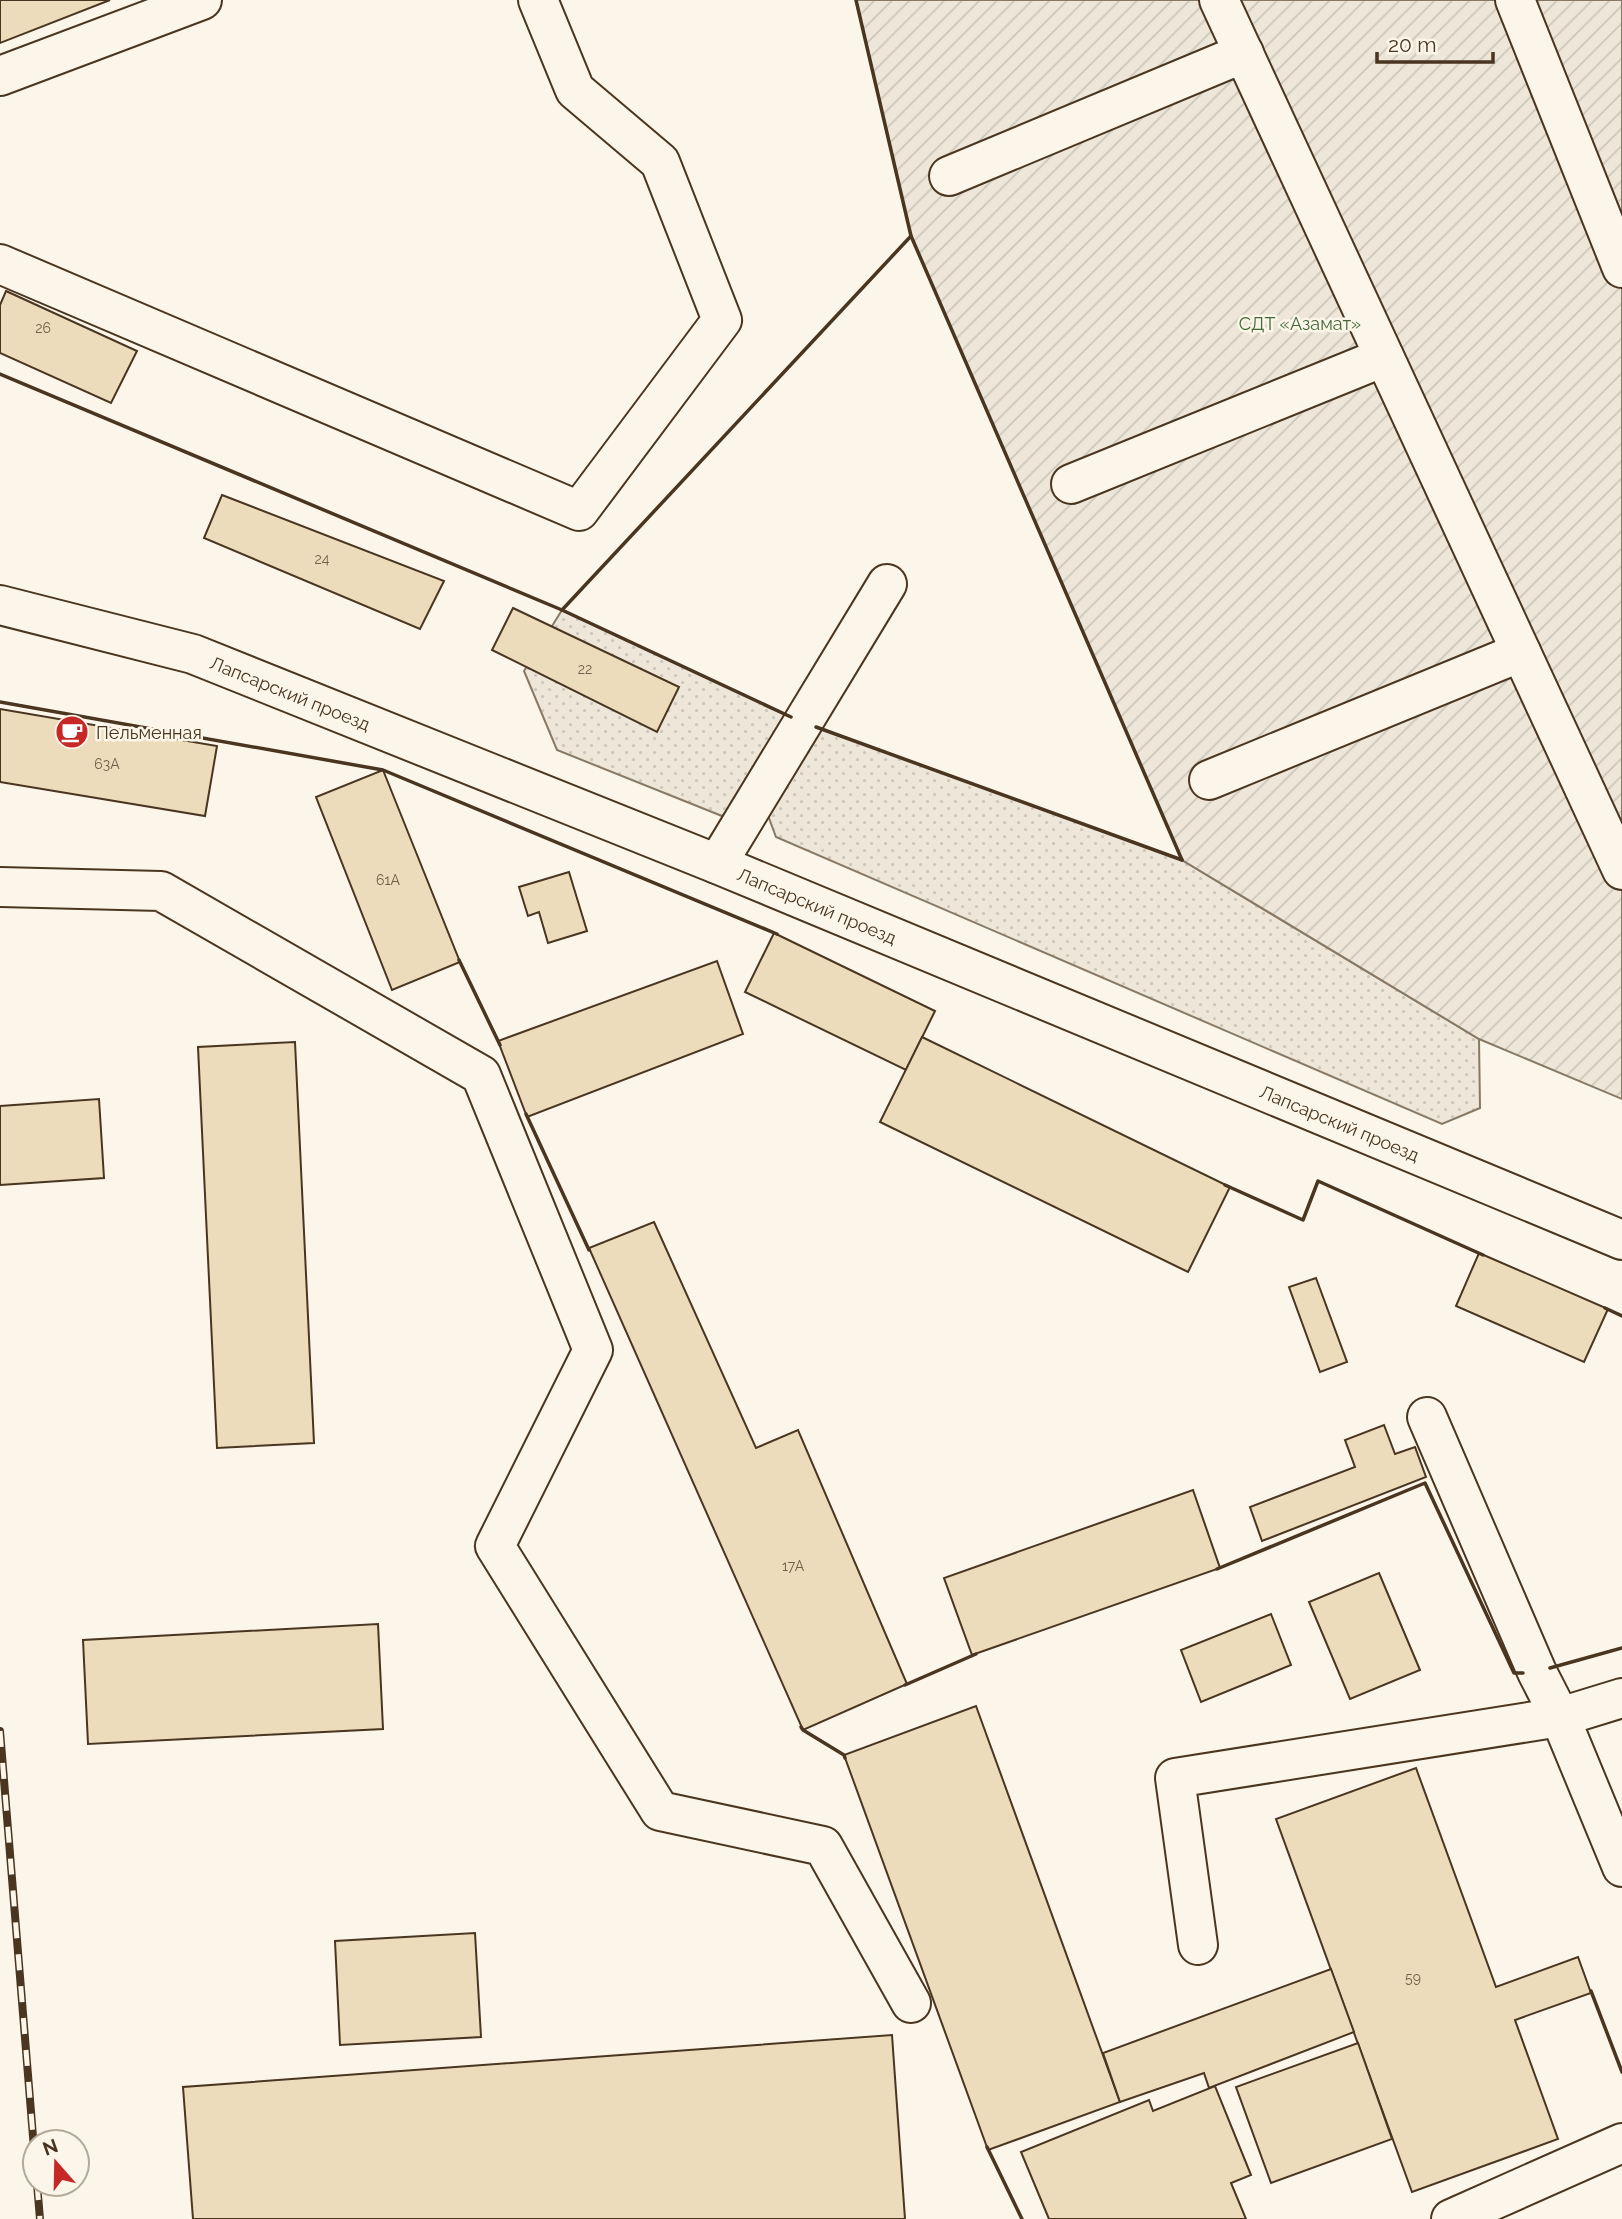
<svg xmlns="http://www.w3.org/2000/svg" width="1622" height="2219" font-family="Raleway,sans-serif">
<defs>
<pattern id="grass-dots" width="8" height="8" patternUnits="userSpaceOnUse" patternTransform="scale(1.75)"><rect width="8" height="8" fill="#ede6d9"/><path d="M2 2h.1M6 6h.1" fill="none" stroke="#cdc6ba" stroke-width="1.8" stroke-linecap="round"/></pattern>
<pattern id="garden-furrows" width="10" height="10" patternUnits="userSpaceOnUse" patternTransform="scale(1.75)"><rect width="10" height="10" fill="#ede6d9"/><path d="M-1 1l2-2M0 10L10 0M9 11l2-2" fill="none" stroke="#cdc6ba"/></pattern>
</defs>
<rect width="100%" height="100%" fill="#fbf6e9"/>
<!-- grass -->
<path fill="url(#grass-dots)" stroke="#887966" stroke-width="2" d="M562 610 802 722 1182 860 1479 1039 1480 1108 1442 1124 776 837 757 786 722 816 557 750 524 671Z"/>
<!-- garden -->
<path fill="url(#garden-furrows)" stroke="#887966" stroke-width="2" d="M856 0H1622V1099L1479 1039 1182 860 911 236Z"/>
<!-- building -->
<g fill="#ecdcbc" stroke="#4a3520" stroke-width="2">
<path d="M0 0H110L0 43Z"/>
<path d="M6 291 137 351 111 403 0 353V305Z"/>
<path d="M222 495 444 581 420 629 204 538Z"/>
<path d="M513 608 679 687 657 732 492 650Z"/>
<path d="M0 709 217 746 205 816 0 782Z"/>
<path d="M383 770 460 962 392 990 316 797Z"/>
<path d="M569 872 587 931 548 943 539 912 528 916 519 887Z"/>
<path d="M774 933 935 1011 906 1070 745 992Z"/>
<path d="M717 961 743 1034 527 1117 498 1041Z"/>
<path d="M922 1037 1230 1187 1188 1272 880 1122Z"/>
<path d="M295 1042 314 1443 217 1448 198 1047Z"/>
<path d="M99 1099 104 1178 0 1185V1106Z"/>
<path d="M654 1222 756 1448 798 1430 907 1684 803 1730 589 1248Z"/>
<path d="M1479 1253 1608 1309 1584 1362 1456 1306Z"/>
<path d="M1316 1278 1347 1362 1320 1372 1289 1287Z"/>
<path d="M1384 1425 1395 1454 1415 1447 1426 1477 1262 1541 1250 1507 1355 1467 1345 1440Z"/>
<path d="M1193 1490 1220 1568 972 1655 944 1578Z"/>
<path d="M1379 1573 1420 1670 1350 1699 1309 1602Z"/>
<path d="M1271 1614 1291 1665 1201 1702 1181 1650Z"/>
<path d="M378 1624 383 1729 88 1744 83 1640Z"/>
<path d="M976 1706 1120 2102 988 2150 844 1755Z"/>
<path d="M1416 1768 1496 1987 1578 1957 1591 1993 1515 2020 1558 2139 1412 2192 1276 1819Z"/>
<path d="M475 1933 481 2037 340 2045 335 1941Z"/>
<path d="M1331 1969 1354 2032 1209 2088 1204 2073 1120 2102 1103 2053Z"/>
<path d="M892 2035 905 2219H193L183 2087Z"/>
<path d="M1358 2043 1392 2139 1271 2183 1236 2087Z"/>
<path d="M1215 2086 1251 2175 1231 2183 1246 2219H1049L1021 2152 1149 2100 1153 2111Z"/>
</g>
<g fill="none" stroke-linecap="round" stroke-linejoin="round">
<defs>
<g id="minor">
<path d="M1219 0 1622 870"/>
<path d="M1515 0 1622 268"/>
<path d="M0 76 202 0"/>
<path d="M949 176 1244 53"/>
<path d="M0 264 579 511 722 320 660 162 575 90 538 0"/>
<path d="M1071 484 1384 357"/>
<path id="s1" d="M0 605 193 654 717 864 1622 1240"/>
<path d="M1209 780 1521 652"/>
<path d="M717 864 887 584"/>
<path d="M0 887 161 891 481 1075 593 1350 495 1546 660 1811 823 1846 911 2003"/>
<path d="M1622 1698 1560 1717 1622 1867"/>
<path d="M1198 1945 1175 1778 1560 1717 1537 1672 1427 1417"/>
<path d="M1451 2219 1622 2143"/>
</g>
</defs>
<!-- minor casing -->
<use href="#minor" stroke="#4a3520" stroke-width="42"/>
<!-- minor -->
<use href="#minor" stroke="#fbf6e9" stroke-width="38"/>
<defs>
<g id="rail">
<path d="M0 1731 35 2161"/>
<path d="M37 2184 40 2219"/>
</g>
</defs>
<!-- rail casing -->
<use href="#rail" stroke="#4a3520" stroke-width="8"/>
<!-- rail -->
<use href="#rail" stroke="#fbf6e9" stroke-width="5" stroke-dasharray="16" stroke-linecap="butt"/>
<!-- wall -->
<g stroke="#4a3520" stroke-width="3.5">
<path d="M856 0 911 236 1182 860"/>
<path d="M0 374 562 610 791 717"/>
<path d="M562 610 911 236"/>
<path d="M0 702 383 770 777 934"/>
<path d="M816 727 1182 860"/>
<path d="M459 960 500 1045"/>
<path d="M526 1114 589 1250"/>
<path d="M1225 1185 1303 1220 1318 1181 1483 1255"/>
<path d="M1605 1308 1622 1316"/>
<path d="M1217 1569 1425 1483 1514 1673H1523"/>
<path d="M1550 1668 1622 1648"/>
<path d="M905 1685 976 1654"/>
<path d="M801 1727 803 1730 844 1755 845 1758"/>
<path d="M1591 1991 1622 2072"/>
<path d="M987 2147 1022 2219"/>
</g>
</g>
<!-- icons -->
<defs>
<symbol id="cafe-disc" viewBox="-11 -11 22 22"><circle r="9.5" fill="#c62828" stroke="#fbf6e9"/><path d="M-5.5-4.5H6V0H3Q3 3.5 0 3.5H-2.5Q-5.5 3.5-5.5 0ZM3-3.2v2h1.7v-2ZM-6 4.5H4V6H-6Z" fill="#fff"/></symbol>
</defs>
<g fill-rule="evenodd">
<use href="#cafe-disc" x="53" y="713" width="38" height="38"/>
</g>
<g text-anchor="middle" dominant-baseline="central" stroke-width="5" stroke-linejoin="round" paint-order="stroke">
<!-- number labels -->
<g font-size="14" fill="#725f47">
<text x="43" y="328">26</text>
<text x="322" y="559">24</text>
<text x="585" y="669">22</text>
<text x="107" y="764">63А</text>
<text x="388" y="880">61А</text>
<text x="793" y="1566">17А</text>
<text x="1413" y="1978">59</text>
</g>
<!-- park labels -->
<g font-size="18" fill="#436837" stroke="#fbf6e9">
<text x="1300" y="323">СДТ «Азамат»</text>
</g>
<!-- street labels -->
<g font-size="18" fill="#4a3520" stroke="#fbf6e9">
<text stroke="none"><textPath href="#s1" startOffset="304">Лапсарский проезд</textPath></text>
<text stroke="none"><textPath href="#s1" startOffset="872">Лапсарский проезд</textPath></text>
<text stroke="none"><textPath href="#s1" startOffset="1438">Лапсарский проезд</textPath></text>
</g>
<!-- poi labels -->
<g font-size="18" fill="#4a3520" stroke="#fbf6e9" text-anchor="start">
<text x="96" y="732">Пельменная</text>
</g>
</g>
<!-- north arrow -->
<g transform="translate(56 2163) rotate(340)"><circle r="33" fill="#fbf6e9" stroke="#b4a999" stroke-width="2"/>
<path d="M0-5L12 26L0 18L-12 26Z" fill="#c62828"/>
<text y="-10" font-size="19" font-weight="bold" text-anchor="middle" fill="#4a3520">N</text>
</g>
<!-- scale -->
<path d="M1377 52v10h116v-10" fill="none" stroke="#4a3520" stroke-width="3.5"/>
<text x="1388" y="52" font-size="21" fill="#4a3520" stroke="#fbf6e9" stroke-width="5" paint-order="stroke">20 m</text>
</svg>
